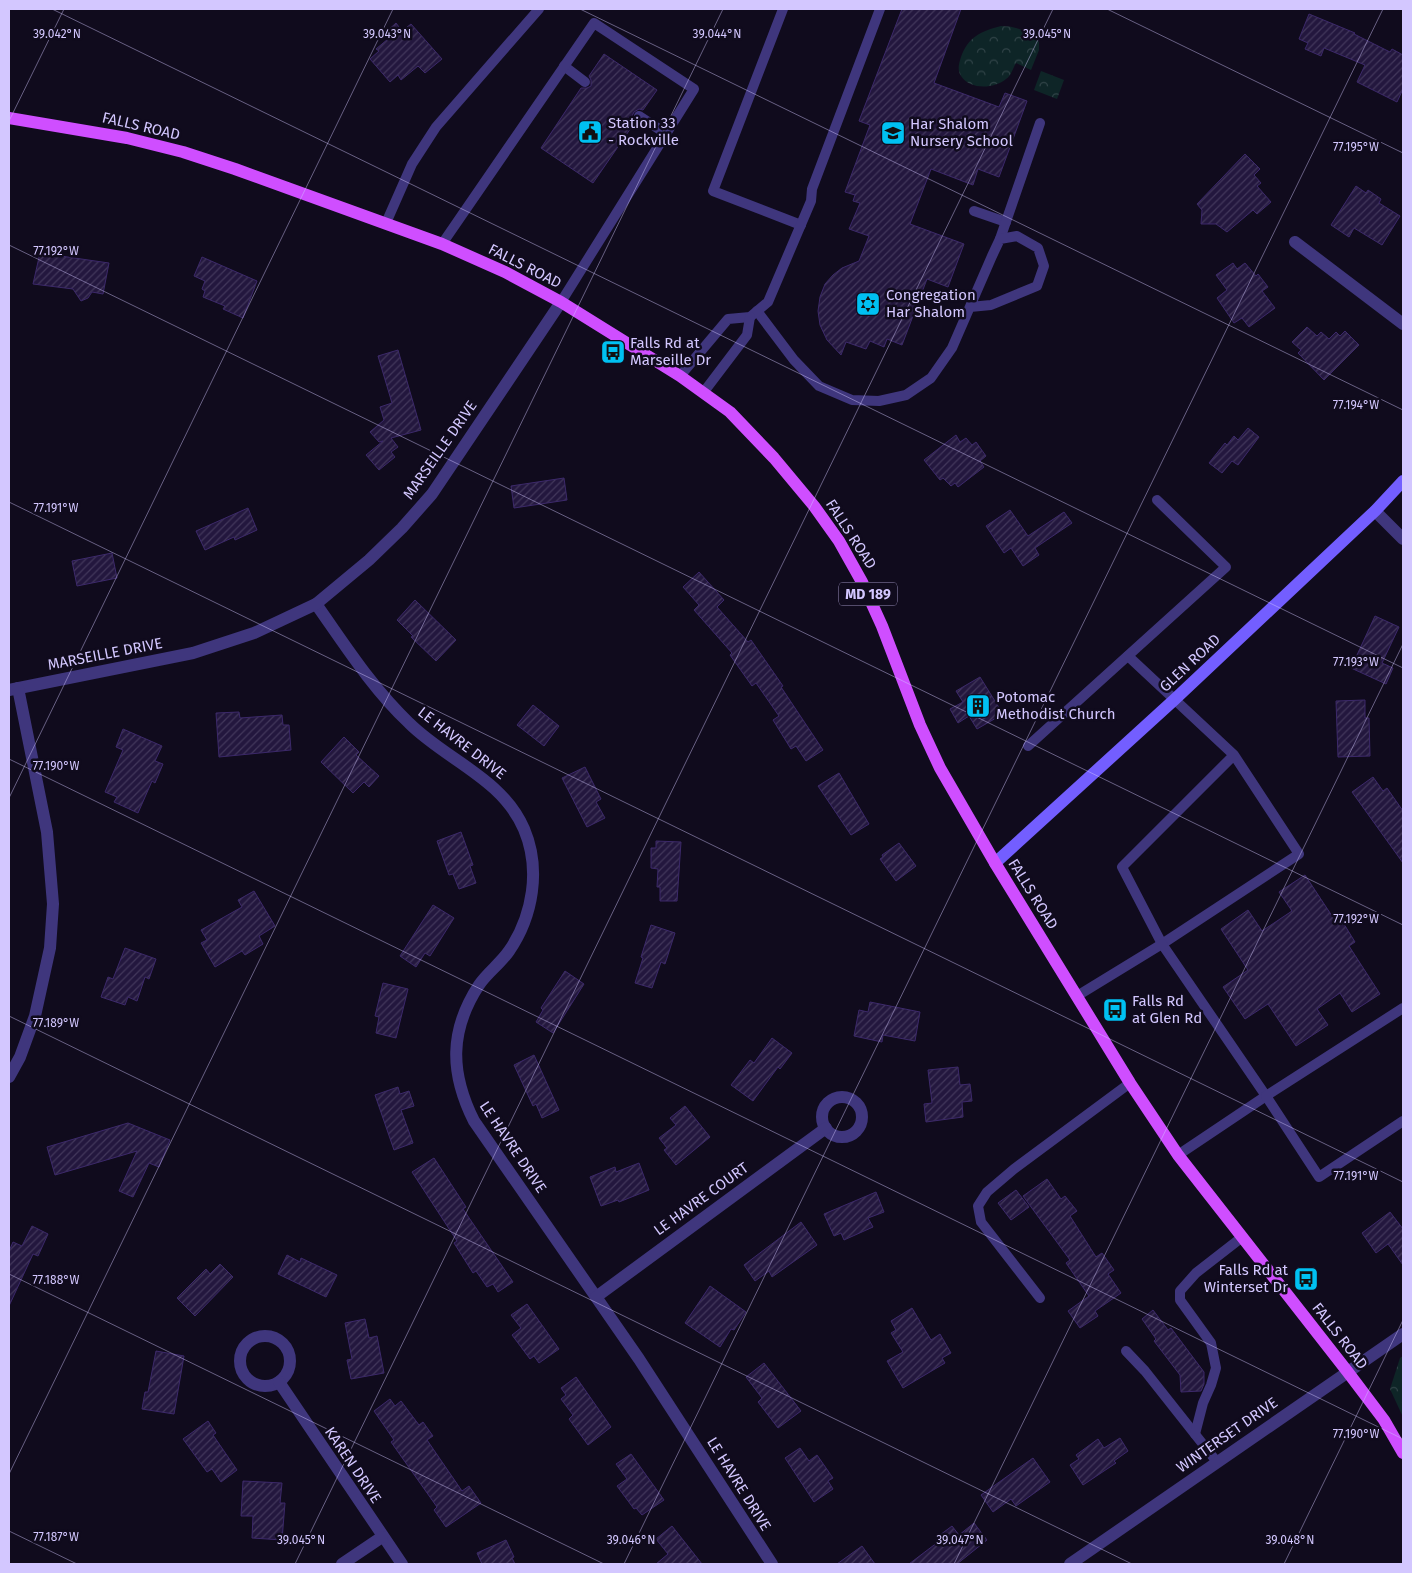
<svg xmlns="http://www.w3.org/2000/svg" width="1412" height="1573" font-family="'Fira Sans',sans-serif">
<defs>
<pattern id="forest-crowns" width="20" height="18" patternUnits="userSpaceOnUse" patternTransform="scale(1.25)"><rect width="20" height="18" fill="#0e2527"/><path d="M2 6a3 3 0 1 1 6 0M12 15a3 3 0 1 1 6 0" fill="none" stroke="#304347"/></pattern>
<pattern id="building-hatch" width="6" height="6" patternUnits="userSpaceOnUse" patternTransform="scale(1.25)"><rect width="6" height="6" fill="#23173e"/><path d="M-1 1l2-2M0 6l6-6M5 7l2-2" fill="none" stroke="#42375b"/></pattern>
</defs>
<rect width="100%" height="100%" fill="#100b1d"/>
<!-- forest -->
<g fill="url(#forest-crowns)">
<path d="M1001 26C1016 26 1029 31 1039 42V50L1031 70 1016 63C1013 68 1011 76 1006 79 994 89 970 90 961 76 957 70 959 63 961 57 968 37 981 31 1001 26Z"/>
<path d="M1041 71 1064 80 1057 99 1034 90Z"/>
<path d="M1403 1356V1417L1390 1389 1400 1358Z"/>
</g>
<!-- building -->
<g fill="url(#building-hatch)" stroke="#3c296a">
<path d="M902 9H961L934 83 999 107 1005 93 1027 101 999 177 978 169 973 185 931 169 910 224 964 244 948 287 927 279 902 345 887 339 884 347 870 341 866 349 846 342 841 355 827 340 820 325 818 311 820 297 825 284 833 275 842 268 859 261 869 236 849 229 860 203 853 201 855 195 845 192 870 125 859 121Z"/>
<path d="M1309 14 1355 33 1354 34 1390 52 1392 49 1403 55V89L1397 102 1357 82 1365 65 1324 48 1321 56 1305 49 1308 43 1299 39Z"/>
<path d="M396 23 402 31 411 24 442 59 425 73 418 66 401 80 398 75 390 82 370 59 379 51 376 49 388 39 384 34Z"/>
<path d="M604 54 657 90 643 110 639 109 634 112 632 116 635 122 593 183 541 148 581 88H587L591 86V80L589 76Z"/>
<path d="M1245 154 1260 169 1254 175 1261 183 1257 186 1271 202 1257 214 1253 210 1227 232 1216 224H1201L1202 210 1197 204Z"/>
<path d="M1356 186 1366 193 1368 190 1381 199 1379 203 1400 216 1382 245 1354 228 1349 237 1331 225Z"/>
<path d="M40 253 109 263 103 294 92 292 88 298 81 301 73 289 33 284Z"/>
<path d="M202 257 257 281 243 318 223 309 225 306 203 297 205 291 202 289 205 281 194 276Z"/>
<path d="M1233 263 1237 269 1245 263 1256 276 1258 274 1268 287 1262 291 1275 308 1249 327 1242 318 1234 323 1217 298 1227 290 1216 275Z"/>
<path d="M1307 327 1317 336 1321 332 1329 339 1336 332 1340 336 1345 331 1359 345 1324 380 1298 353 1301 350 1292 342Z"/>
<path d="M398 350 421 430 391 438 398 447 391 452 395 457 379 470 366 455 383 441 379 442 370 432 384 420 380 407 392 403 378 356Z"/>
<path d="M1248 428 1259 437 1238 465 1232 461 1222 473 1209 463 1225 443 1227 445 1234 436 1238 440Z"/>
<path d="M956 435 960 442 966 438 972 445 976 442 986 456 980 461 984 467 958 487 955 483 951 486 943 478 940 480 924 460Z"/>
<path d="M564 478 567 500 514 508 511 486Z"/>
<path d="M248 508 257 530 235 540 234 537 205 550 196 531Z"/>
<path d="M1010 510 1028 536 1064 512 1072 523 1035 548 1039 555 1023 566 1011 548 1004 553 986 526Z"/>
<path d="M112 553 117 578 77 586 72 561Z"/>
<path d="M699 572 724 600 717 607 748 642 751 640 783 686 781 687 823 750 806 761 796 746 791 749 773 720 779 716 756 683 752 686 730 655 732 653 694 610 699 605 683 587Z"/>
<path d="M415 600 456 640 436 661 411 637 413 636 397 620Z"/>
<path d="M1375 616 1399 627 1382 663 1393 668 1386 684 1351 668Z"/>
<path d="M980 677 1003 714 977 729 969 716 958 723 950 709 963 702 956 691Z"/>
<path d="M1365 700V718H1369L1370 756 1338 757 1336 701Z"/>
<path d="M533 705 559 726 544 746 517 725Z"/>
<path d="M239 712 240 718 282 715 283 725H289L291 750 219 757 216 713Z"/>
<path d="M123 729 162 746 155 761 163 764 155 783 152 781 138 813 114 802 117 797 105 792 123 750 116 747Z"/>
<path d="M344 737 359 752 356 755 379 776 369 787 364 782 353 793 321 762Z"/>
<path d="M585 767 601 799 596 802 605 818 587 827 562 778Z"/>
<path d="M839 773 869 824 851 835 818 786Z"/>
<path d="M1373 777 1383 791 1387 788 1403 811V863L1352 792Z"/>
<path d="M461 832 473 865 470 866 476 883 459 889 453 874 449 875 437 841Z"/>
<path d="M656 841 681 842 677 901H660V887H657L658 869 651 868V848H656Z"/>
<path d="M899 843 916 866 896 881 880 859 883 857 882 855Z"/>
<path d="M1305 875 1334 919 1339 916 1355 942 1349 946 1380 994 1352 1012 1340 993 1317 1009 1328 1025 1296 1046 1268 1004 1245 1019 1223 987 1248 970 1221 929 1248 910 1262 931 1292 911 1279 892Z"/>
<path d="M254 891 275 926 259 936 263 944 245 955 242 951 215 967 201 943 207 940 201 930 242 907 238 900Z"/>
<path d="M433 905 454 918 430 956 425 953 416 967 400 956Z"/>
<path d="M651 925 675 933 665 964 661 962 652 988 635 983 643 958 641 957Z"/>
<path d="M125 948 156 959 149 979 145 977 137 1001 128 997 125 1005 101 997 108 977 113 979Z"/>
<path d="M565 971 584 984 553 1033 536 1022 543 1010 541 1008Z"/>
<path d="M383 983 408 989 396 1038 376 1033 379 1017 375 1016Z"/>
<path d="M870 1002 920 1012 915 1041 883 1035 882 1042 854 1036 859 1010 868 1012Z"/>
<path d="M772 1038 792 1053 780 1069 778 1067 753 1101 731 1085 750 1060 754 1063Z"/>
<path d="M534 1055 559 1110 542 1118 536 1104 533 1106 514 1065Z"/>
<path d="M958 1067 960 1085 970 1084 972 1101 962 1102 963 1117 926 1122 924 1104 932 1103 928 1070Z"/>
<path d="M398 1087 400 1094 409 1091 414 1106 401 1110 413 1143 394 1150 375 1095Z"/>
<path d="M685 1106 710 1137 676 1165 664 1150 667 1148 659 1138 676 1125 670 1118Z"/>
<path d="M128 1123 170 1140 159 1167 149 1163 133 1197 119 1191 137 1151 55 1175 47 1147Z"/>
<path d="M434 1158 466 1207 463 1209 513 1282 498 1292 493 1284 487 1287 476 1271 473 1273 454 1243 457 1241 412 1172Z"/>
<path d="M639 1163 649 1190 619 1202 618 1200 601 1206 590 1177 615 1167 616 1172Z"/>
<path d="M1047 1179 1061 1199 1065 1196 1077 1211 1070 1216 1096 1257 1102 1253 1114 1270 1108 1274 1121 1293 1095 1311 1098 1316 1080 1328 1068 1311 1089 1296 1066 1263 1070 1260 1023 1196Z"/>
<path d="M1016 1190 1029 1207 1011 1220 998 1203Z"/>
<path d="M876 1192 884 1212 868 1218 873 1227 844 1240 841 1233 834 1236 824 1214Z"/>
<path d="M1390 1212 1403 1229V1265L1388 1244 1376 1253 1362 1233Z"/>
<path d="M801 1222 817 1245 772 1277 769 1271 755 1281 744 1265Z"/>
<path d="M32 1226 48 1234 38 1256 33 1254 9 1306V1251L13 1242 22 1246Z"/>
<path d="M287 1255 300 1262 301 1258 337 1275 326 1297 278 1274Z"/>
<path d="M220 1264 233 1277 195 1316 177 1298 206 1269 210 1274Z"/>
<path d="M710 1286 746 1312 734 1330 731 1329 720 1347 685 1323Z"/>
<path d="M527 1304 559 1349 539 1363 534 1356 530 1359 512 1335 521 1328 511 1315Z"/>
<path d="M912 1308 931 1340 940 1334 951 1353 942 1358 945 1363 903 1388 887 1361 903 1352 891 1333 896 1330 891 1321Z"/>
<path d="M1153 1310 1168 1330 1171 1328 1204 1372V1384L1201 1391 1181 1392 1180 1375 1154 1341 1156 1339 1142 1319Z"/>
<path d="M365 1319 369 1338 377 1336 384 1373 351 1379 347 1360 352 1359 345 1323Z"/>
<path d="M156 1351 184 1356 174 1414 142 1409 145 1392H148Z"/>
<path d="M764 1363 801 1411 778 1428 758 1402 762 1398 746 1377Z"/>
<path d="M576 1377 611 1427 588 1445 569 1419 573 1415 561 1399 566 1395 561 1388Z"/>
<path d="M390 1399 395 1406 401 1401 419 1425 423 1422 433 1436 427 1440 462 1491 469 1486 481 1503 446 1527 434 1510 437 1507 391 1442 394 1440 374 1411Z"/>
<path d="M208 1421 216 1433 213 1435 237 1470 221 1482 212 1469 207 1472 183 1439Z"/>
<path d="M1120 1438 1128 1451 1114 1461 1116 1463 1083 1485 1070 1465 1079 1459 1076 1455 1098 1439 1104 1448Z"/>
<path d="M800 1448 809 1461 817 1455 833 1478 828 1481 833 1489 814 1502 785 1458Z"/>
<path d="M631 1454 664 1500 642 1515 636 1508 634 1509 617 1486 627 1479 616 1464Z"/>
<path d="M1033 1458 1050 1482 1016 1506 1011 1499 993 1512 981 1495Z"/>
<path d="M243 1481 282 1483 280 1503H285L282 1540 252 1538 253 1516H241Z"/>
<path d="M974 1523 987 1540 957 1564H909L942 1539 940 1535 952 1526 959 1535Z"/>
<path d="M672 1526 702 1564H656L668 1554 656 1539Z"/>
<path d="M506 1540 514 1557 512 1558 515 1564H482L477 1553Z"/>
<path d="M862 1546 875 1564H837Z"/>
</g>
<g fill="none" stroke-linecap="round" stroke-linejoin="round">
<!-- lane -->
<g stroke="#3f367d" stroke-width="10">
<path d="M783 9 713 191 801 225"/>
<path d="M564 66 585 82"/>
<path d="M639 116 665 133"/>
<path d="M974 211 1006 222"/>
<path d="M386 223 412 164 436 127 539 9"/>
<path d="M1000 239 1040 123"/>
<path d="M442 244 594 23 694 89 561 302"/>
<path d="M757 311 794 360 819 386 852 400 879 401 906 395 931 378 952 348 992 256 1000 239 1017 236 1038 248 1044 266 1037 286 991 305 970 307"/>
<path d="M680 376 728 319 750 317 768 302 811 201 812 189 880 9"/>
<path d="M703 393 747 335 750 317"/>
<path d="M1128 656 1234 755 1299 854 1162 944 1122 867 1234 755"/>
<path d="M1028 746 1226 567 1157 500"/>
<path d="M1077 996 1162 944 1266 1096 1178 1155"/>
<path d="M1403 1008 1266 1096 1319 1177 1403 1121"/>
<path d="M1040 1298 981 1222 978 1206 987 1192 1014 1169 1130 1083"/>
<path d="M1126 1351 1145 1371 1217 1462"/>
<path d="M1195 1434 1203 1403 1211 1385 1216 1368 1211 1343 1180 1300V1291L1196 1273 1241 1238"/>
</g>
<!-- street -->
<g stroke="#3f367d" stroke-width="12">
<path d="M1295 242 1403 324"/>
<path d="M1375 511 1403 539"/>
<path d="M316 604C345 645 372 688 409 723 446 760 502 778 524 829 541 869 533 916 509 951 500 964 487 973 479 985 449 1031 450 1073 474 1121L639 1359 772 1564"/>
<path d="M9 690 193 653 254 633 316 604 369 560 402 528 432 494 561 302"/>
<path d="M9 1077 20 1057 35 1016 50 948 53 904 47 832 18 688"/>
<circle cx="842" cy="1117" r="20"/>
<path d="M596 1297 826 1128"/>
<circle cx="265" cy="1361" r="25"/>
<path d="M279 1382 402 1564"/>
<path d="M342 1564 382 1537"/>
<path d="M1070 1564 1403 1334"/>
</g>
<!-- secondary -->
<path stroke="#735eff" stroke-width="12" d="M995 863 1174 700 1375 511 1403 481"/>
<!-- primary -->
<path stroke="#cf4eff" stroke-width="12" d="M9 118 127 138 183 152 235 169 442 244 505 272 561 302 680 376 730 412 774 458 814 506 839 541 862 582 882 626 920 725 940 768 995 863 1130 1083 1178 1155 1347 1371 1384 1420 1403 1453"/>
</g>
<!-- ticks -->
<path fill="none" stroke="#d3c7ff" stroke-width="1" stroke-opacity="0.45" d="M52 9 1403 668M580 9 1403 410M1107 9 1403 153M9 121 64 9M9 245 1403 925M9 502 1403 1182M9 759 1403 1439M9 798 393 9M9 1016 1132 1564M9 1274 604 1564M9 1474 723 9M9 1531 77 1564M295 1564 1053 9M624 1564 1383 9M954 1564 1403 644M1284 1564 1403 1320"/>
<!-- icons -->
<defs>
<symbol id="civic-square" viewBox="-11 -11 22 22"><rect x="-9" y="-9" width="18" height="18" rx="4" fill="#00c1f2" stroke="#100b1d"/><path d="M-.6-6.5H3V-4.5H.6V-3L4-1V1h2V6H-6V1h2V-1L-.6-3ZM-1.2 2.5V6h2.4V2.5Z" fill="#111"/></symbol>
<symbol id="school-square" viewBox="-11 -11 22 22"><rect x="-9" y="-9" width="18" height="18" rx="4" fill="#00c1f2" stroke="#100b1d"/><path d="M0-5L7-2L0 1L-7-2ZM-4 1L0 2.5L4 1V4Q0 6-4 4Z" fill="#111"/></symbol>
<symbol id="synagogue-square" viewBox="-11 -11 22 22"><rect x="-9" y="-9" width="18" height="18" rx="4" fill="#00c1f2" stroke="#100b1d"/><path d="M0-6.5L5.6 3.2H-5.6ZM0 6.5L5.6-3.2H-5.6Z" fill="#111"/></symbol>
<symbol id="bus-square" viewBox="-11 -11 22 22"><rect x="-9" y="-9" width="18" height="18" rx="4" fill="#00c1f2" stroke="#100b1d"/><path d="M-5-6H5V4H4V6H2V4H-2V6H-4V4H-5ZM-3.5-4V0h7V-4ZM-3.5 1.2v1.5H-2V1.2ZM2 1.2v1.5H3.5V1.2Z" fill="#111"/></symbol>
<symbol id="building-square" viewBox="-11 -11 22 22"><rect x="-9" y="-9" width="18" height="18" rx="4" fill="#00c1f2" stroke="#100b1d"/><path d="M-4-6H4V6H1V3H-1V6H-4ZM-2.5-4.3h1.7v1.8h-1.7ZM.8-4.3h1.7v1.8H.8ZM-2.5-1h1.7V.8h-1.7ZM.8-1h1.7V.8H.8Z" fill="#111"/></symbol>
</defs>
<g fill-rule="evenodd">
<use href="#civic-square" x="576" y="118" width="28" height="28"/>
<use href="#school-square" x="879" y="119" width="28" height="28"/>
<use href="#synagogue-square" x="854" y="290" width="28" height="28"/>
<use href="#bus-square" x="599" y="338" width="28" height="28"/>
<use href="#building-square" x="964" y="692" width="28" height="28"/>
<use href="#bus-square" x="1101" y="996" width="28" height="28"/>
<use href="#bus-square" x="1292" y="1265" width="28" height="28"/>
</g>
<g text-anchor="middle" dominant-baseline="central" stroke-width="5" stroke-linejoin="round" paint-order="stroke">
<!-- shield labels -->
<rect fill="#100b1d" stroke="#988fbb" stroke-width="1" x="839" y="582.5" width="58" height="23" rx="4"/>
<g font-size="14" font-weight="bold" fill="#d3c7ff">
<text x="868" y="594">MD 189</text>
</g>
<!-- poi labels -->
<g font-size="15" fill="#d3c7ff" stroke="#100b1d" text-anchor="start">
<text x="608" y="123">Station 33<tspan x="608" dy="17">- Rockville</tspan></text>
<text x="910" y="124">Har Shalom<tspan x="910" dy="17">Nursery School</tspan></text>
<text x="886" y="295">Congregation<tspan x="886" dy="17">Har Shalom</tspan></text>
<text x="630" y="343">Falls Rd at<tspan x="630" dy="17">Marseille Dr</tspan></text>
<text x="996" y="697">Potomac<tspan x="996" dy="17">Methodist Church</tspan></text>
<text x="1132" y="1001">Falls Rd<tspan x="1132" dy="17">at Glen Rd</tspan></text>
<text x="1288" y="1270" text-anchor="end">Falls Rd at<tspan x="1288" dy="17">Winterset Dr</tspan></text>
</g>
<!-- street labels -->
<g font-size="15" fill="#d3c7ff" stroke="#100b1d">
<text transform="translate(141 126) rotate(13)">FALLS ROAD</text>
<text transform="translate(525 266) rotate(27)">FALLS ROAD</text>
<text transform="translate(440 450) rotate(-55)">MARSEILLE DRIVE</text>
<text transform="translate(851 534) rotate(57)">FALLS ROAD</text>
<text transform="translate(105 654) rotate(-11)">MARSEILLE DRIVE</text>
<text transform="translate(1190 663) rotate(-43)">GLEN ROAD</text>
<text transform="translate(462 743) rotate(38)">LE HAVRE DRIVE</text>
<text transform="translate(1033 894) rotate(58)">FALLS ROAD</text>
<text transform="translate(513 1147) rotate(56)">LE HAVRE DRIVE</text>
<text transform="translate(701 1199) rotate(-36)">LE HAVRE COURT</text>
<text transform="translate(1340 1336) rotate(52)">FALLS ROAD</text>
<text transform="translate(1227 1435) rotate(-35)">WINTERSET DRIVE</text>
<text transform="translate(353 1465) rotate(56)">KAREN DRIVE</text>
<text transform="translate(739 1484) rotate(58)">LE HAVRE DRIVE</text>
</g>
</g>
<g font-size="12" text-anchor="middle" fill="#d3c7ff" stroke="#100b1d" stroke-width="5" stroke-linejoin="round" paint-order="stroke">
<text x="717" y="38">39.044°N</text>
<text x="57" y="38">39.042°N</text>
<text x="387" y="38">39.043°N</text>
<text x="1047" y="38">39.045°N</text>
<text x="1356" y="151">77.195°W</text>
<text x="56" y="255">77.192°W</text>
<text x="1356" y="409">77.194°W</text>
<text x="56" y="512">77.191°W</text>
<text x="1356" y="666">77.193°W</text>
<text x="56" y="770">77.190°W</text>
<text x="1356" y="923">77.192°W</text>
<text x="56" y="1027">77.189°W</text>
<text x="1356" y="1180">77.191°W</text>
<text x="56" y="1284">77.188°W</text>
<text x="1356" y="1438">77.190°W</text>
<text x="56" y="1541">77.187°W</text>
<text x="301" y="1544">39.045°N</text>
<text x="631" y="1544">39.046°N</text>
<text x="960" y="1544">39.047°N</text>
<text x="1290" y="1544">39.048°N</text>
</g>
<!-- border -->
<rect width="1412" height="1573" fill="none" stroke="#d3c7ff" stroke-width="20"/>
</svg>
